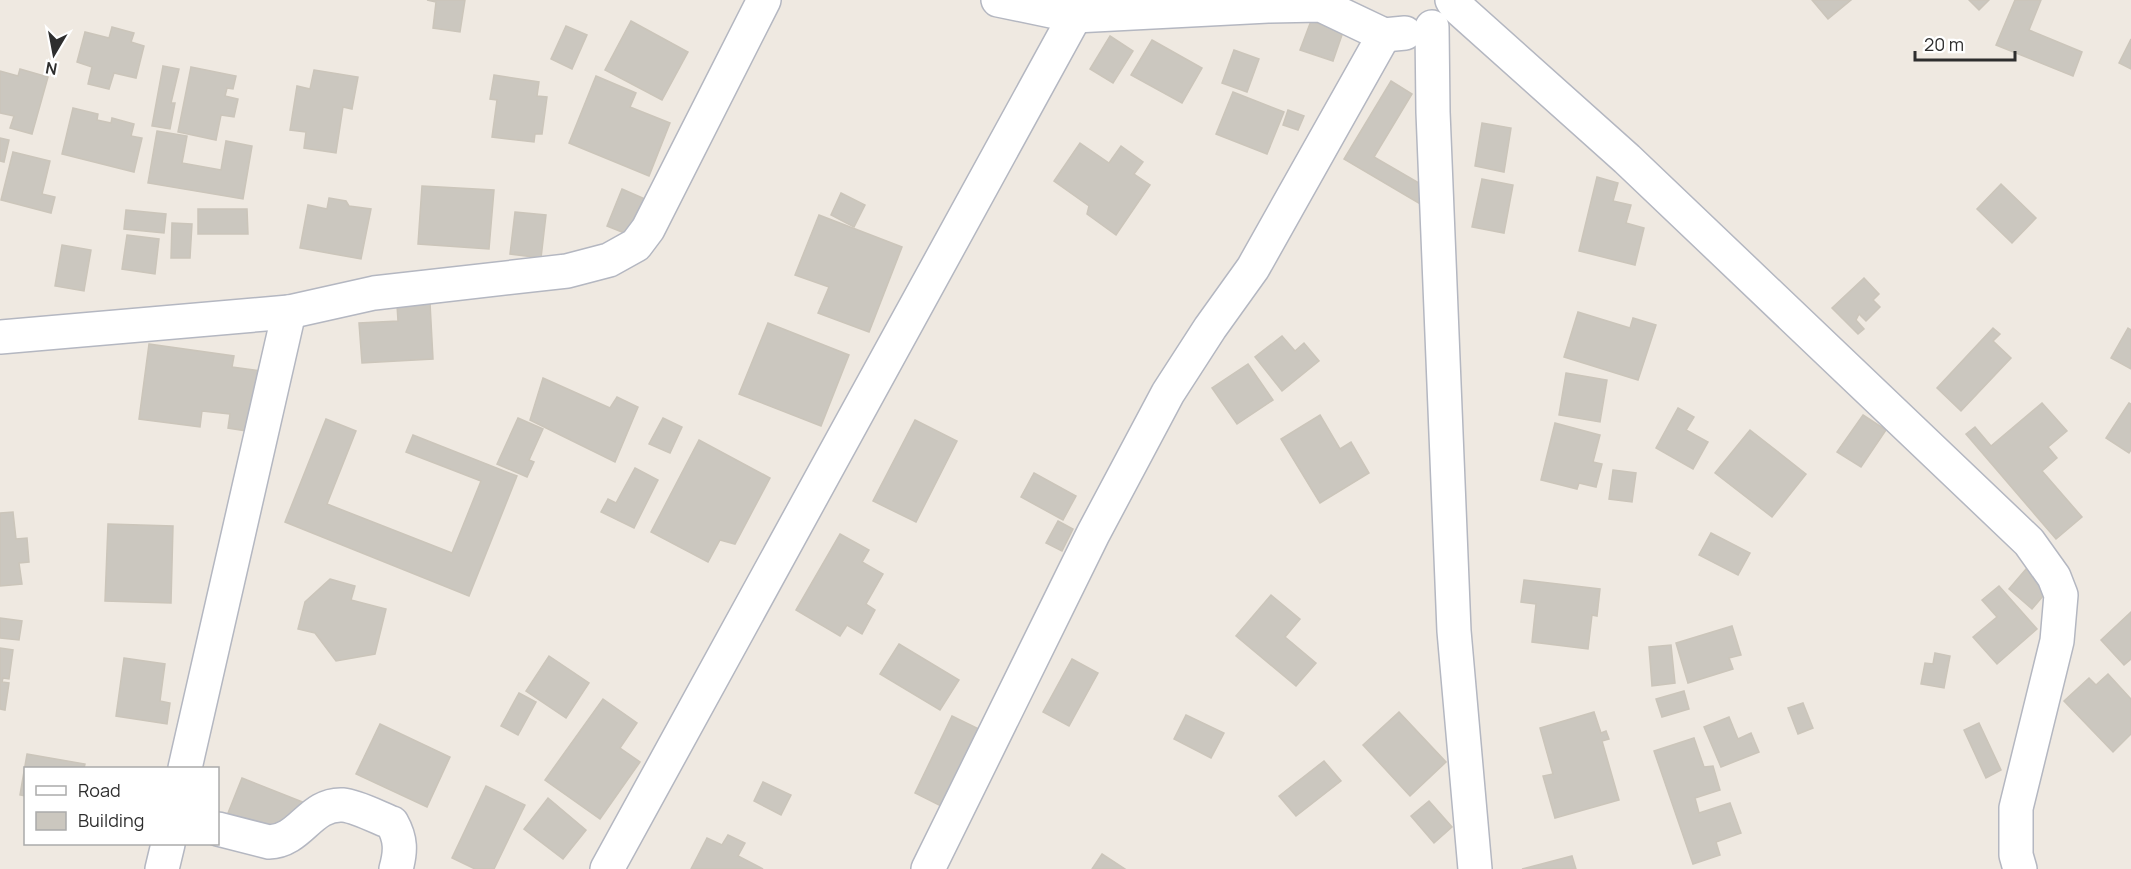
<svg xmlns="http://www.w3.org/2000/svg" width="2131" height="869" font-family="Manrope,sans-serif">
<rect width="100%" height="100%" fill="#efe9e1"/>
<!-- building -->
<g fill="#cbc7bf" stroke="#cbc5ba" stroke-width="1.5">
<path d="M427 0H465L460 32 433 28 436 2Z"/>
<path d="M1812 0H1851L1828 19Z"/>
<path d="M1969 0H1989L1979 10Z"/>
<path d="M2015 0H2041L2029 30 2082 52 2073 76 1996 45Z"/>
<path d="M631 21 688 52 662 100 605 70Z"/>
<path d="M1311 21 1343 32 1333 61 1300 50Z"/>
<path d="M566 26 587 35 572 69 551 59Z"/>
<path d="M112 27 134 33 131 42 144 46 136 78 114 73 109 89 88 84 92 67 77 62 85 32 109 38Z"/>
<path d="M1110 36 1133 51 1113 83 1090 69Z"/>
<path d="M2131 39V69L2119 63Z"/>
<path d="M1152 40 1202 68 1182 103 1131 75Z"/>
<path d="M1234 50 1259 59 1247 92 1222 83Z"/>
<path d="M163 66 179 69 171 103H175L170 129 152 126Z"/>
<path d="M191 67 236 76 233 89 227 88 225 96 238 99 234 117 221 115 216 140 178 132Z"/>
<path d="M20 69 48 77 32 134 10 128 14 116 0 113V71L18 76Z"/>
<path d="M314 70 358 77 352 109 343 107 336 153 304 148 306 132 290 130 297 86 310 89Z"/>
<path d="M494 75 539 82 537 96 547 97 542 134H535L534 142 492 137 497 100 490 99Z"/>
<path d="M596 76 636 93 630 107 670 123 649 176 569 143Z"/>
<path d="M1391 81 1412 94 1374 157 1431 190 1422 205 1344 159Z"/>
<path d="M1233 92 1284 112 1267 154 1216 134Z"/>
<path d="M73 108 98 114 97 120 111 123 112 118 134 124 131 136 142 138 134 172 62 154Z"/>
<path d="M1288 110 1304 116 1298 130 1283 125Z"/>
<path d="M1482 123 1511 128 1504 172 1475 166Z"/>
<path d="M157 131 187 136 182 163 221 170 226 141 252 146 243 199 148 183Z"/>
<path d="M0 138 9 140 4 162 0 161Z"/>
<path d="M1080 143 1109 163 1121 146 1143 162 1134 174 1150 185 1116 235 1087 214 1089 206 1054 181Z"/>
<path d="M13 152 50 161 42 194 55 197 51 213 1 200Z"/>
<path d="M1597 177 1618 183 1613 201 1631 205 1626 223 1644 228 1635 265 1579 251Z"/>
<path d="M1482 179 1513 185 1504 233 1472 227Z"/>
<path d="M2001 184 2036 218 2012 243 1977 209Z"/>
<path d="M422 186 494 190 489 249 418 244Z"/>
<path d="M622 189 647 200 632 236 607 226Z"/>
<path d="M841 193 865 205 854 227 831 215Z"/>
<path d="M329 198 346 201 349 206 371 209 361 259 300 248 308 205 327 209Z"/>
<path d="M198 209H247L248 234H198Z"/>
<path d="M126 210 166 214 164 233 124 229Z"/>
<path d="M515 212 546 215 541 258 510 254Z"/>
<path d="M819 215 902 247 869 332 818 313 829 287 795 275Z"/>
<path d="M172 223 192 224 190 258H171Z"/>
<path d="M127 235 159 239 155 274 122 269Z"/>
<path d="M62 245 91 250 84 291 55 286Z"/>
<path d="M1864 278 1879 294 1873 300 1880 307 1866 321 1859 314 1856 320 1864 329 1858 334 1832 308Z"/>
<path d="M430 303 433 359 362 363 359 323 398 321 397 305Z"/>
<path d="M1578 312 1630 328 1633 318 1656 325 1638 380 1564 357Z"/>
<path d="M768 323 849 355 821 426 739 394Z"/>
<path d="M1993 328 2000 334 1993 341 2011 358 1961 411 1937 388Z"/>
<path d="M2128 328 2131 330V369L2111 358Z"/>
<path d="M1282 336 1295 351 1304 343 1319 361 1282 391 1255 357Z"/>
<path d="M149 344 234 356 232 367 268 372 260 433 228 428 230 414 202 411 200 427 139 419Z"/>
<path d="M1248 364 1273 400 1237 424 1212 388Z"/>
<path d="M1566 373 1607 380 1600 422 1559 415Z"/>
<path d="M543 378 610 408 617 397 638 407 615 462 530 420Z"/>
<path d="M2042 403 2067 431 2048 447 2057 458 2042 471 2082 517 2056 539 1966 434 1975 427 1991 446Z"/>
<path d="M2129 403 2131 404V450L2129 453 2106 438Z"/>
<path d="M1678 408 1694 417 1686 430 1708 442 1693 469 1656 448Z"/>
<path d="M1320 415 1340 449 1351 442 1369 473 1320 503 1281 439Z"/>
<path d="M1863 415 1886 430 1861 467 1837 452Z"/>
<path d="M518 418 543 429 529 460 534 462 527 477 497 464Z"/>
<path d="M663 418 682 427 670 453 649 444Z"/>
<path d="M326 419 356 431 327 504 452 553 481 481 406 452 413 435 517 476 469 596 285 522Z"/>
<path d="M915 420 957 441 916 522 873 501Z"/>
<path d="M1555 423 1600 435 1593 462 1602 464 1596 487 1579 483 1577 489 1541 480Z"/>
<path d="M1750 430 1806 474 1772 517 1715 473Z"/>
<path d="M699 440 770 478 735 544 720 540 708 562 651 532Z"/>
<path d="M635 468 658 480 634 528 601 512 608 499 616 503Z"/>
<path d="M1613 470 1636 473 1632 502 1609 499Z"/>
<path d="M1034 473 1076 496 1063 520 1021 497Z"/>
<path d="M13 512 16 539 27 538 29 562 19 563 22 584 0 586V513Z"/>
<path d="M1058 521 1073 529 1062 551 1046 543Z"/>
<path d="M108 524 173 526 171 603 105 601Z"/>
<path d="M1711 533 1750 553 1738 575 1699 555Z"/>
<path d="M840 534 869 550 862 562 883 574 866 604 875 610 862 634 847 625 840 636 796 610Z"/>
<path d="M2026 569 2049 589 2032 609 2009 589Z"/>
<path d="M330 579 355 586 351 600 386 609 375 654 336 661 315 633 298 629 305 602Z"/>
<path d="M1524 580 1600 589 1597 616 1592 615 1588 649 1532 642 1536 604 1521 602Z"/>
<path d="M1999 586 2037 629 1997 664 1973 637 1997 617 1982 600Z"/>
<path d="M1271 595 1300 619 1285 637 1316 663 1296 686 1236 636Z"/>
<path d="M2131 612V659L2124 665 2101 640Z"/>
<path d="M0 618 22 621 19 640 0 638Z"/>
<path d="M1732 626 1741 655 1729 658 1733 669 1688 683 1676 643Z"/>
<path d="M899 644 959 680 940 710 880 674Z"/>
<path d="M1671 645 1675 683 1652 686 1649 647Z"/>
<path d="M0 648 13 650 9 679 3 678 2 682 9 683 5 710 0 709Z"/>
<path d="M1935 653 1950 656 1944 688 1921 684 1925 663 1933 664Z"/>
<path d="M549 656 589 683 566 718 526 691Z"/>
<path d="M124 658 165 664 160 701 170 703 167 724 116 716Z"/>
<path d="M1072 659 1098 673 1069 726 1043 712Z"/>
<path d="M2108 674 2131 699V734L2113 752 2064 701 2089 678 2096 685Z"/>
<path d="M1684 691 1689 709 1662 717 1656 699Z"/>
<path d="M519 693 536 702 518 735 501 726Z"/>
<path d="M603 699 637 723 620 748 640 762 600 819 545 780Z"/>
<path d="M1803 703 1813 728 1798 734 1788 708Z"/>
<path d="M1399 712 1446 762 1410 796 1363 745Z"/>
<path d="M1594 712 1601 733 1606 731 1609 739 1602 741 1619 800 1555 818 1543 776 1553 774 1540 728Z"/>
<path d="M1186 715 1224 733 1211 758 1174 739Z"/>
<path d="M952 716 985 732 947 809 915 793Z"/>
<path d="M1729 717 1738 739 1751 733 1759 752 1721 767 1704 727Z"/>
<path d="M1979 723 2001 770 1986 778 1964 730Z"/>
<path d="M380 724 450 757 427 807 356 774Z"/>
<path d="M1694 738 1704 767 1713 766 1720 790 1695 798 1699 813 1730 803 1741 833 1716 842 1720 855 1693 864 1654 751Z"/>
<path d="M27 754 85 764 84 768H26V796L20 795Z"/>
<path d="M1324 761 1341 781 1296 816 1279 796Z"/>
<path d="M242 778 310 805 293 845 226 818Z"/>
<path d="M763 782 791 795 781 815 754 801Z"/>
<path d="M486 786 525 805 494 869H475L452 858Z"/>
<path d="M548 798 586 830 563 859 524 829Z"/>
<path d="M1429 801 1452 827 1434 843 1411 816Z"/>
<path d="M728 835 745 843 738 856 763 869H691L707 838 722 845Z"/>
<path d="M1102 854 1125 869H1092Z"/>
<path d="M1572 856 1576 869H1522Z"/>
</g>
<g fill="none" stroke-linecap="round" stroke-linejoin="round">
<defs>
<g id="street">
<path d="M998 0 1075 16 1268 6 1321 5 1384 35 1405 33"/>
<path d="M1452 0 1456 6 1627 159 2029 542 2054 577 2061 595 2057 641 2016 808V855L2020 869"/>
<path d="M1432 27 1433 112 1454 631 1475 869"/>
<path d="M0 337 289 312 374 293 567 271 609 260 636 245 648 229 764 0"/>
<path d="M185 768 289 312"/>
<path d="M218 829 269 842C301 841 310 803 343 805 356 806 379 818 392 823 401 839 401 851 396 869"/>
<path d="M162 869 168 844"/>
<path d="M607 869 1075 16"/>
<path d="M928 869 1093 534 1168 393 1210 328 1253 268 1384 35"/>
</g>
</defs>
<!-- street casing -->
<use href="#street" stroke="#b4b7c1" stroke-width="36"/>
<!-- street -->
<use href="#street" stroke="#fff" stroke-width="33"/>
</g>
<!-- legend -->
<rect x="24" y="767" width="195" height="78" fill="#ffffff" stroke="#ababab" stroke-width="1.5"/>
<rect x="36" y="786" width="30" height="9" fill="#ffffff" stroke="#ababab" stroke-width="1.5"/>
<text x="78" y="797" font-size="18" fill="#2e2e2e">Road</text>
<rect x="36" y="812" width="30" height="18" fill="#cbc7bf" stroke="#ababab" stroke-width="1.5"/>
<text x="78" y="827" font-size="18" fill="#2e2e2e">Building</text>
<!-- north arrow -->
<g transform="translate(54 54) rotate(190)" stroke="#ffffff" stroke-width="4.5" paint-order="stroke">
<path d="M0-4.5L10 22L0 15L-10 22Z" fill="#2e2e2e"/>
<text y="-9" font-size="16" font-weight="bold" text-anchor="middle" fill="#2e2e2e">N</text>
</g>
<!-- scale -->
<path d="M1915 51v9h100v-9" fill="none" stroke="#2e2e2e" stroke-width="3"/>
<text x="1924" y="51" font-size="18" fill="#2e2e2e" stroke="#ffffff" stroke-width="4.5" paint-order="stroke">20 m</text>
</svg>
